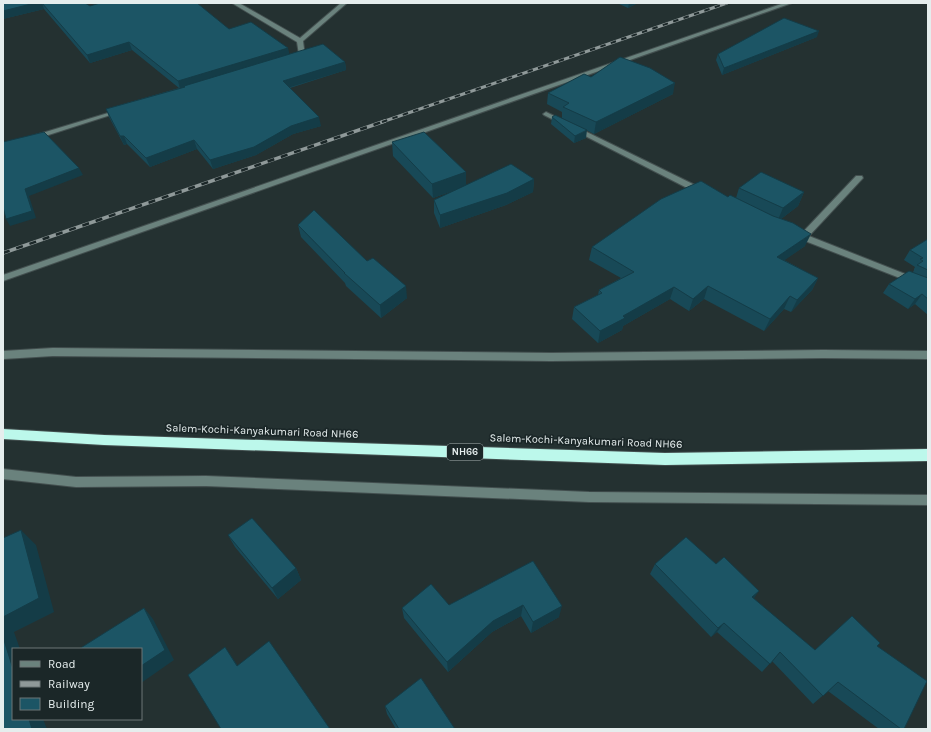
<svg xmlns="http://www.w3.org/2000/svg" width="931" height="732" font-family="Karla,sans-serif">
<rect width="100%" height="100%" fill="#243131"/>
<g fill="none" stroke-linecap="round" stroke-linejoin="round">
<defs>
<g id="minor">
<path d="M232 3H239L300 38 341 3H347L303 41 305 56 296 60 293 58 299 55 297 42Z"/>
<path d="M784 3H792L3 281V275Z"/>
<path d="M118 110 123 111 36 139H30L29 137Z"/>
<path d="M546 112 705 190 706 192 705 194H699L544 115 543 114Z"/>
<path d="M856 176H862L863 178 809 236 928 283V289L800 239 792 234 796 231 802 233Z"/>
<path d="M53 348 551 353 823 350 928 351V359L823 358 551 361 53 356 3 359V351Z"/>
<path d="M3 469 76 477 206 476 589 492 928 495V505L589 502 206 486 76 487 3 479Z"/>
</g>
<path id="highway" d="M3 429 104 435 665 453 928 449V461L665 465 104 445 3 439Z"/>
</defs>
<!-- minor casing -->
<use href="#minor" stroke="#434f4f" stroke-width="2"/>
<!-- highway casing -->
<use href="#highway" stroke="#434f4f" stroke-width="2"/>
<!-- minor -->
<use href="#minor" fill="#6a827d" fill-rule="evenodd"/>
<!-- highway -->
<use href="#highway" fill="#bcf8eb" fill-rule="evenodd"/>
<defs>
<path id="rail-far1" d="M382 122 727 3"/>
<path id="rail" d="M3 253 385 121"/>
</defs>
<!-- rail-far1 casing -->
<use href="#rail-far1" stroke="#8f9999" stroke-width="3"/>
<!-- rail casing -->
<use href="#rail" stroke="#8f9999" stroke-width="3.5"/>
<!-- rail-far1 -->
<use href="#rail-far1" stroke="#1b2728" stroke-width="2" stroke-dasharray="5.5" stroke-linecap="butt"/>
<!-- rail -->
<use href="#rail" stroke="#1b2728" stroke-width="2.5" stroke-dasharray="7" stroke-linecap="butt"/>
</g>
<!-- wall -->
<g fill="#184957">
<path d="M3 3H85L90 6 229 29 289 54 345 62 346 70 290 88 321 126 293 134 256 155 213 169 197 149 150 167 127 144 124 145 109 117 106 109 179 88 132 50 90 63 44 9 3 19Z"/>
<path d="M617 3H638L628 8Z"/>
<path d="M817 37 722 75 716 60 718 54Z"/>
<path d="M591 77 673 94 594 134 562 118V112L547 104 548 93Z"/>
<path d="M552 117 586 138 574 143 551 124Z"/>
<path d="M392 142 466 185 534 179 533 192 506 205 440 228 434 213V200L458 189 433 198 393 156Z"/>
<path d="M739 188 804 192 798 206 781 219 805 246 784 260 818 278 812 290 791 312 784 309 764 331 704 299 689 311 670 299 623 326 622 330 598 343 572 319 574 307 598 295 599 290 621 278 589 260 592 247 728 197 736 198Z"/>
<path d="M298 225 367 261 407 298 381 318 346 286 345 283 301 237Z"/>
<path d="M928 239V315L915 304 908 309 883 293 889 284 913 272 914 270V269L915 267 904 260 910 250Z"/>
<path d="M228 535 296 568 301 580 278 599 235 547Z"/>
<path d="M533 561 559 617 531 633 521 616 492 632 448 672 404 618 402 608 449 605Z"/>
<path d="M655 564H716L753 599 815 650 877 646 904 729H879L828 691 813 704 772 661 762 672 717 632 711 637 650 574Z"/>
<path d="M385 706 455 729H396L387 714Z"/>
</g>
<!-- shaded-wall -->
<g fill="#143c47">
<path d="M35 3H42L44 9 3 19V11Z"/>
<path d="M629 3H638L628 8Z"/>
<path d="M819 31 817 37 722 75 724 68Z"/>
<path d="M129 42 132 50 90 63 87 55Z"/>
<path d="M288 48 290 56 184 86 185 88 180 89 178 81Z"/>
<path d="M345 62 346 70 284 89 283 81Z"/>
<path d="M675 83 673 94 594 134 596 122Z"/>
<path d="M319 117 321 126 293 134 256 155 213 169 210 160 291 126Z"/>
<path d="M587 130 586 138 574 143 575 136Z"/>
<path d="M120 136H124L127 144 124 145Z"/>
<path d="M194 140 197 149 150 167 146 158Z"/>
<path d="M79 168 83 175 29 196 36 218 10 226 6 219 25 189Z"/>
<path d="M466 172V186L433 198 432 184Z"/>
<path d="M534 179 533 192 506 205 440 228V215Z"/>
<path d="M804 192 798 206 777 222 783 208Z"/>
<path d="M811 234 805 246 772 269 777 257Z"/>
<path d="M818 278 812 290 791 312 797 300Z"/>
<path d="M406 286 407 298 381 318 380 305Z"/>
<path d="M708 286 704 299 689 311 693 299Z"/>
<path d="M674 287 670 299 623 326 622 330 598 343 600 331 623 316Z"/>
<path d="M922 294 915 304 908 309 915 299Z"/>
<path d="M790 296 784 309 764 331 770 319Z"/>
<path d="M21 530 36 545 54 612 14 632 20 649H13V669L3 637V617Z"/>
<path d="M296 568 301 580 278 599 272 588Z"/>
<path d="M759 591 752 601V597Z"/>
<path d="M523 605 521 616 492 632 448 672 447 662 493 621Z"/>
<path d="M562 606 559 617 531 633 533 622Z"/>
<path d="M144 608 153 619 174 660 141 683V666Z"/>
<path d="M724 623 717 632 711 637 718 628Z"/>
<path d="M225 647 232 657 244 675 237 666Z"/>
<path d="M29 719H43L47 729H32Z"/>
</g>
<!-- building -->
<g fill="#1c5565" stroke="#143c47">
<path d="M3 3H35L3 11Z"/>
<path d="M42 3H85L90 6 100 3H197L229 29 251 22 288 48 178 81 129 42 87 55Z"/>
<path d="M784 18 819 31 724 68 718 54Z"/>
<path d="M323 44 345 62 283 81 319 117 291 126 254 147 210 160 194 140 146 158 124 136H120L106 109 185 87 184 86Z"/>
<path d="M620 57 650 68 675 83 596 122 563 107 569 103 548 93 584 74 591 77Z"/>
<path d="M555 115 587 130 575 136 552 117Z"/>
<path d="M44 132 79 168 25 189 32 211 6 219 3 207V142Z"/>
<path d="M424 132 466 172 432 184 392 142Z"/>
<path d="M511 164 534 179 507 193 440 215 434 200Z"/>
<path d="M761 172 804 192 783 208 739 188Z"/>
<path d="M701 181 728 197 730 195 773 216 793 223 811 234 777 257 818 278 797 300 790 296 770 319 708 286 693 299 674 287 623 316 625 318 600 331 574 307 602 293 599 290 634 272 592 247 661 199Z"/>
<path d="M314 210 367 261 373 258 406 286 380 305 344 273H345L298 225Z"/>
<path d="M928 239V270L917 265 923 261 920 259 923 258 910 250Z"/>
<path d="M909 271 928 278V299L922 294 915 299 889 284Z"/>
<path d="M252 518 296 568 272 588 228 535Z"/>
<path d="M21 530 39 598 3 617V538Z"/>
<path d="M686 537 716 564 724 557 759 591 752 597 815 650 852 616 880 643 877 646 927 681 904 729H901L838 682 823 696 780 652 770 664 724 623 718 628 655 564Z"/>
<path d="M533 561 562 606 533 622 523 605 493 621 447 662 402 608 431 584 449 605Z"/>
<path d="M144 608 165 650 141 666V649H79Z"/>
<path d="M3 637 13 669V719H29L32 729H3Z"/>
<path d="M269 641 330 729H221L188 675 225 647 237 666Z"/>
<path d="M421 678 455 729H399L385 706Z"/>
</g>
<g text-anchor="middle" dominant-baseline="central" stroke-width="3.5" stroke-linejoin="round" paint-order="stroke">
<!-- shield labels -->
<rect fill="#1b2728" stroke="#a8b2b2" stroke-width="1" x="447" y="444" width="36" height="16" rx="3"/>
<g font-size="10" font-weight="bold" fill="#e5eded">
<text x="465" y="452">NH66</text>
</g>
<!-- street labels -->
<g font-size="11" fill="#e5eded" stroke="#1b2728">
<text transform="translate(262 431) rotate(2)">Salem-Kochi-Kanyakumari Road NH66</text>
<text transform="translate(586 441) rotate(2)">Salem-Kochi-Kanyakumari Road NH66</text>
</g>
</g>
<!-- border -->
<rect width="931" height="732" fill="none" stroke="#e5eded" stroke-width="8"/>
<!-- legend -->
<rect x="12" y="648" width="130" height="72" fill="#1b2728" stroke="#6c7677"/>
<rect x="20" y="661" width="20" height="6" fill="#6a827d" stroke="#6c7677"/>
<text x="48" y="668" font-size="12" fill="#e5eded">Road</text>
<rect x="20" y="681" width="20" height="6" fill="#8f9999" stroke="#6c7677"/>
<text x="48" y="688" font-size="12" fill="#e5eded">Railway</text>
<rect x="20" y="698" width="20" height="12" fill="#1c5565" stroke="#6c7677"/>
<text x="48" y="708" font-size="12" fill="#e5eded">Building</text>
</svg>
